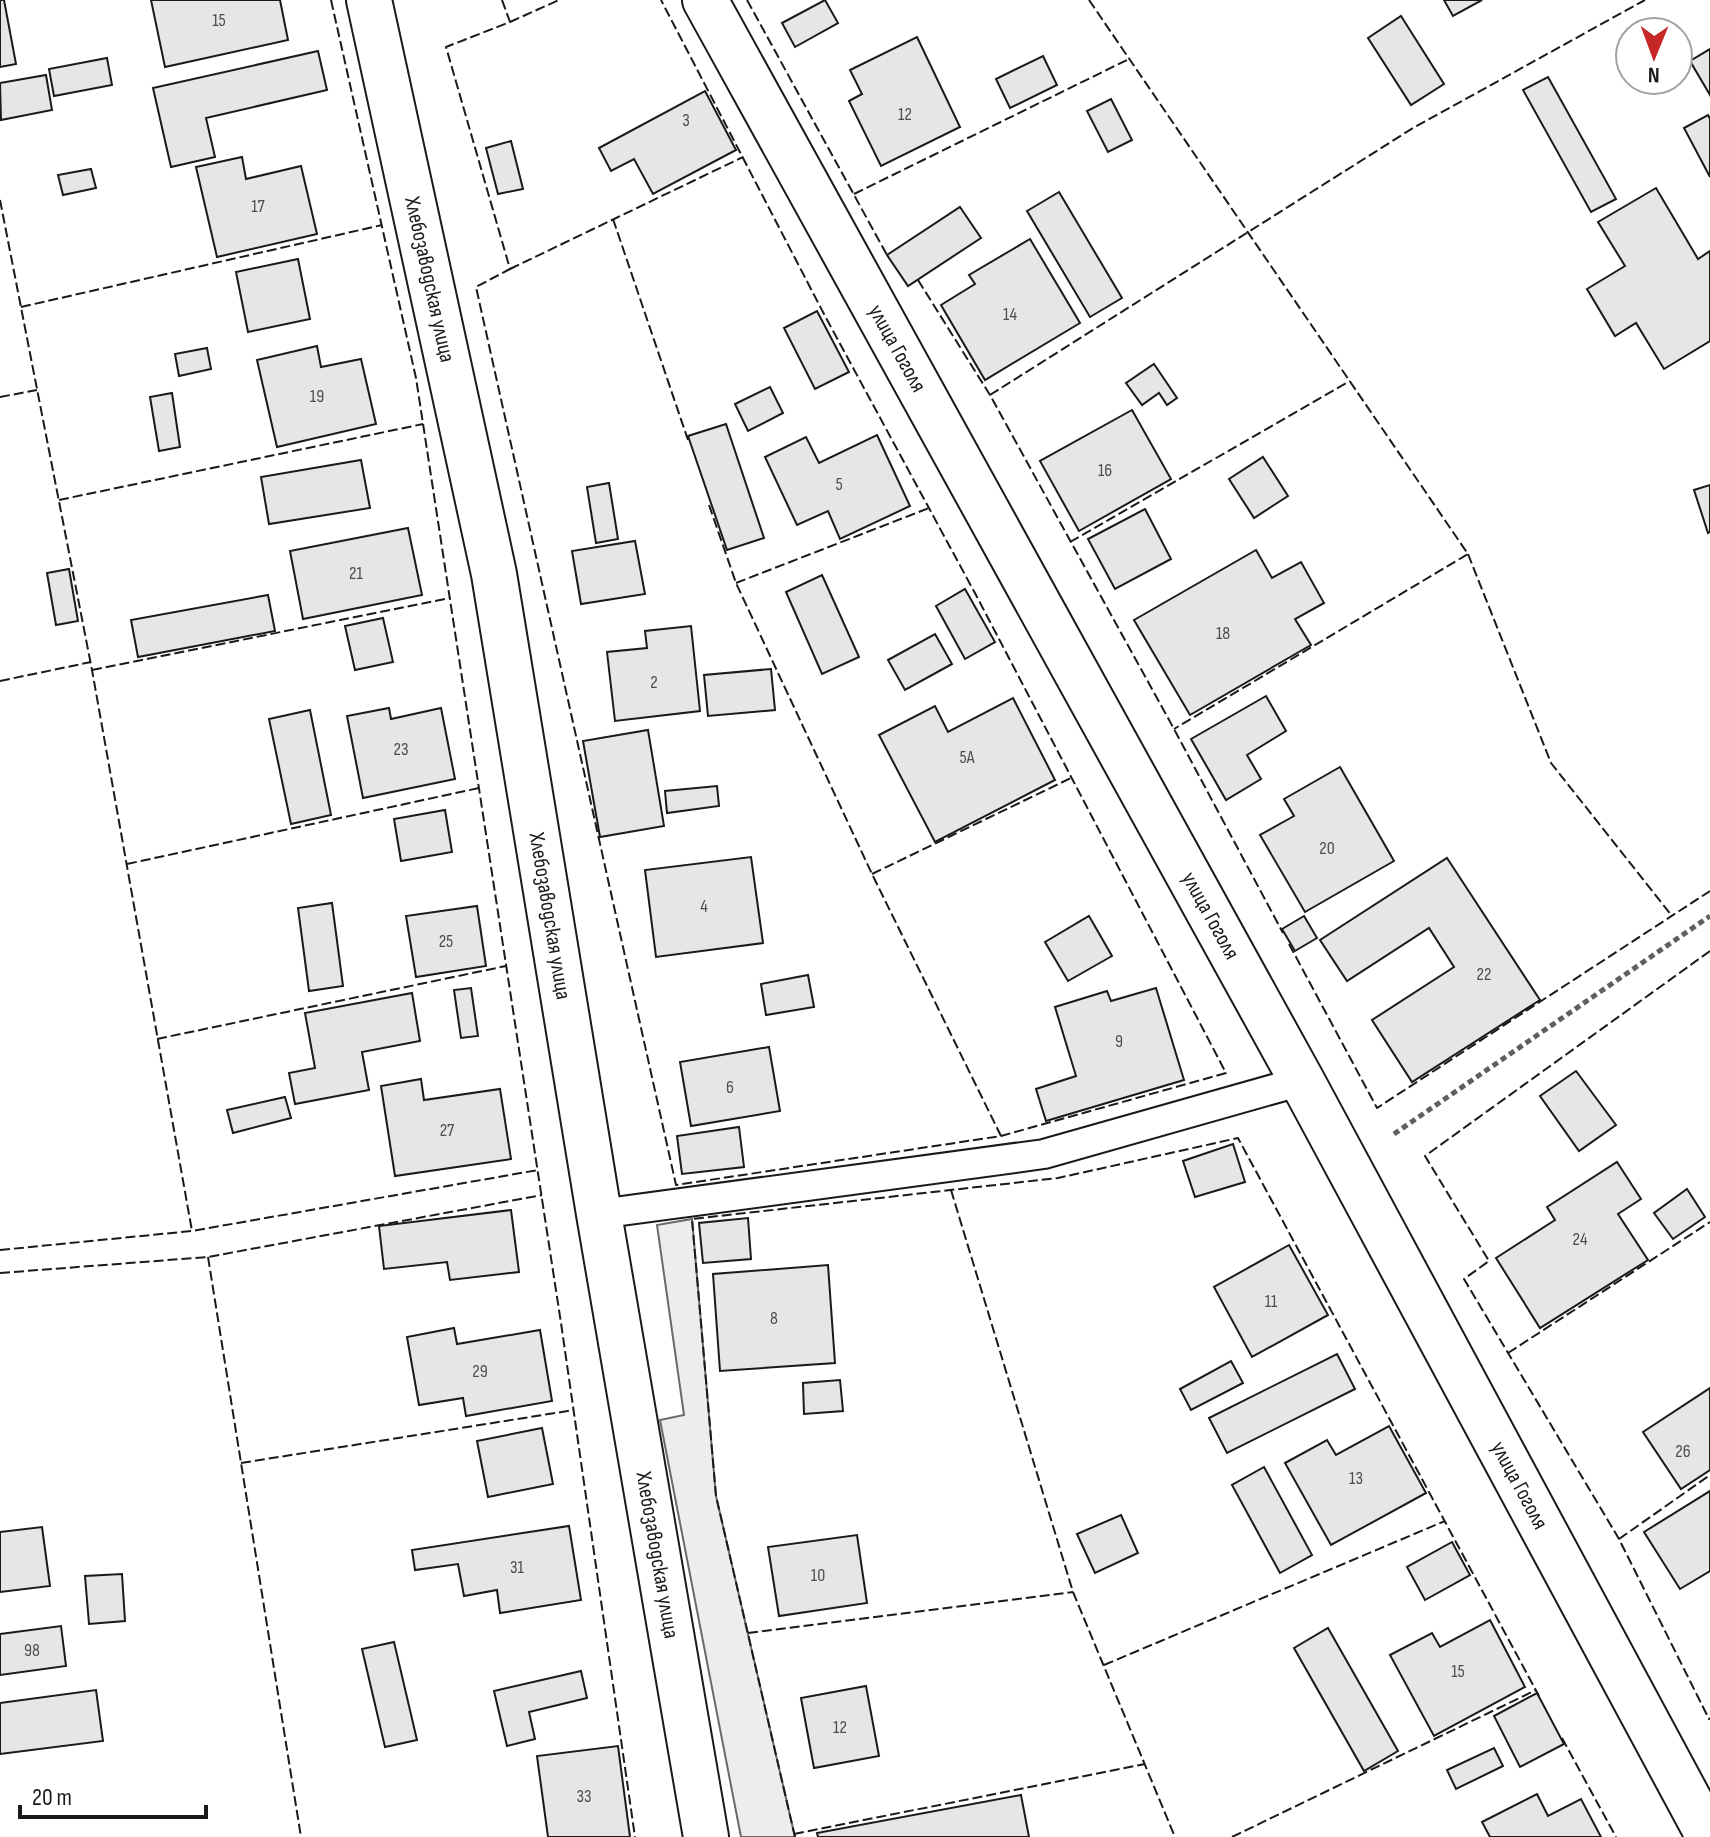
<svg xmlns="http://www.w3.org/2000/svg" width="1710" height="1837" font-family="'Sofia Sans Condensed',sans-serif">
<rect width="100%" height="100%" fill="#fff"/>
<!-- built -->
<path fill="#ededed" stroke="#6a6a6a" stroke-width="2" d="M692 1219 716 1496 795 1837H741L660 1420 684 1415 657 1225Z"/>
<!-- building -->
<g fill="#e6e6e6" stroke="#1a1a1a" stroke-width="2">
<path d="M0 0H4L16 64 0 67Z"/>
<path d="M151 0H280L288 40 165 67Z"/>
<path d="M825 0 838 23 795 47 782 23Z"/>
<path d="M1444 0H1482L1453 16Z"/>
<path d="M1401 16 1444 84 1411 105 1368 38Z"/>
<path d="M917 37 960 127 881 166 849 101 862 94 850 70Z"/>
<path d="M1710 49V95L1690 61Z"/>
<path d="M318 51 327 90 206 118 215 157 171 167 153 88Z"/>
<path d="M1043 56 1057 85 1010 108 996 79Z"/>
<path d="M107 58 112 85 54 96 49 69Z"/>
<path d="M46 75 52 110 1 120 0 83Z"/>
<path d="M1548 77 1616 199 1591 212 1523 90Z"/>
<path d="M705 91 736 150 653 194 634 159 611 171 599 148Z"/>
<path d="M1111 99 1132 140 1108 152 1087 111Z"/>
<path d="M1708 115 1710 119V177L1684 128Z"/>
<path d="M511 141 523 189 498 194 486 148Z"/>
<path d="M242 157 246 179 301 166 317 234 217 257 196 167Z"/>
<path d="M91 169 96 188 63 195 58 175Z"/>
<path d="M1656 188 1698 259 1710 251V341L1664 369 1636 323 1615 336 1587 289 1625 266 1598 222Z"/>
<path d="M1059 192 1122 298 1090 317 1027 211Z"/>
<path d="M960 207 981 238 908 286 887 255Z"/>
<path d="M1030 239 1080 323 985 380 941 305 975 284 969 275Z"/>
<path d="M298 259 310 319 248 332 236 272Z"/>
<path d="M817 311 849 372 815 389 784 328Z"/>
<path d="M317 346 321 367 361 359 376 424 277 447 257 360Z"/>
<path d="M207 348 211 369 179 376 175 354Z"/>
<path d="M1154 364 1177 398 1167 405 1159 393 1142 405 1126 383Z"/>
<path d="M770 387 783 413 748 431 735 404Z"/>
<path d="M172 393 180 447 159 451 150 397Z"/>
<path d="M1132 410 1171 479 1079 531 1040 461Z"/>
<path d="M726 424 764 538 727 550 688 436Z"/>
<path d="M877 435 910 506 840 539 828 511 797 525 765 457 806 437 819 463Z"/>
<path d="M1263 457 1288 496 1254 518 1229 479Z"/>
<path d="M361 460 370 508 269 524 261 477Z"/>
<path d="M609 483 618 539 596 543 587 487Z"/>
<path d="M1710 485V532L1708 533 1694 490Z"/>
<path d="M1145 509 1171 559 1115 589 1088 539Z"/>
<path d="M408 528 422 595 303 619 290 551Z"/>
<path d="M635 541 645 594 581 604 572 551Z"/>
<path d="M1256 550 1272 578 1301 562 1324 603 1295 619 1311 645 1190 715 1134 620Z"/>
<path d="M69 569 78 621 56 625 47 573Z"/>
<path d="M822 575 859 657 822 674 786 592Z"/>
<path d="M965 589 995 642 965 659 936 606Z"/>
<path d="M268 595 275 631 138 657 131 620Z"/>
<path d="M383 618 393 662 355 670 345 626Z"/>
<path d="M691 626 700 711 615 721 607 652 647 648 645 631Z"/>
<path d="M935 634 952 664 905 690 888 660Z"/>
<path d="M771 669 775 710 708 716 704 675Z"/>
<path d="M1266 696 1286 731 1247 755 1261 779 1226 800 1191 739Z"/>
<path d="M1013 698 1055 780 935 842 879 735 935 706 948 732Z"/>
<path d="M389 708 391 719 441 708 455 779 363 798 347 716Z"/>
<path d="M310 710 331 815 291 824 269 719Z"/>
<path d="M648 730 664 826 600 837 583 741Z"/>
<path d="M1340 767 1394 861 1305 912 1260 835 1294 816 1284 799Z"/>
<path d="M717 786 719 806 667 813 665 791Z"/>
<path d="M445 810 452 852 401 861 394 819Z"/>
<path d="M751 857 763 943 656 957 645 870Z"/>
<path d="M1447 858 1540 1000 1412 1082 1372 1020 1454 967 1429 928 1347 981 1320 940Z"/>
<path d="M332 903 343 986 309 991 298 908Z"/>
<path d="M477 906 486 966 416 977 406 916Z"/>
<path d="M1089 916 1112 956 1068 981 1045 942Z"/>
<path d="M1304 916 1317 938 1295 951 1282 929Z"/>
<path d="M808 975 814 1007 766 1015 761 984Z"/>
<path d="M471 988 478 1036 461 1038 454 990Z"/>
<path d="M1156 988 1184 1080 1046 1121 1036 1089 1076 1076 1055 1007 1107 991 1111 1001Z"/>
<path d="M412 993 420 1041 362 1052 369 1090 295 1104 289 1073 315 1068 305 1013Z"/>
<path d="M769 1047 780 1111 691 1126 680 1062Z"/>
<path d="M1576 1071 1616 1125 1579 1151 1540 1096Z"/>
<path d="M421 1079 424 1100 500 1089 511 1159 395 1176 381 1086Z"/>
<path d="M285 1097 291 1118 233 1133 227 1110Z"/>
<path d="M739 1127 744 1167 682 1174 677 1136Z"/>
<path d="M1233 1144 1245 1182 1195 1197 1183 1161Z"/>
<path d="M1617 1162 1641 1199 1618 1214 1648 1260 1540 1328 1496 1258 1555 1220 1547 1207Z"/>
<path d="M1687 1189 1705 1217 1673 1239 1654 1213Z"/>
<path d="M511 1210 519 1272 450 1280 447 1262 384 1269 379 1226Z"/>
<path d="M748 1218 751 1259 703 1263 699 1223Z"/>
<path d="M1289 1245 1328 1315 1252 1357 1214 1287Z"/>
<path d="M828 1265 835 1363 720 1371 713 1274Z"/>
<path d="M454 1328 457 1344 540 1330 552 1401 466 1416 463 1398 419 1405 407 1337Z"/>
<path d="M1337 1354 1355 1389 1227 1453 1209 1418Z"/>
<path d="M1231 1361 1243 1383 1191 1410 1180 1389Z"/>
<path d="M840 1380 843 1411 804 1414 803 1383Z"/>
<path d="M1710 1388V1470L1681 1489 1643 1432Z"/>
<path d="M1389 1426 1426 1493 1331 1545 1285 1463 1327 1440 1336 1455Z"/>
<path d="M542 1428 553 1484 488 1497 477 1441Z"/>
<path d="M1264 1467 1312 1555 1280 1573 1232 1485Z"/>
<path d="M1710 1491V1571L1680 1589 1644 1532Z"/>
<path d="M1121 1515 1138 1553 1095 1573 1077 1534Z"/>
<path d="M569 1526 581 1600 500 1613 497 1590 464 1596 458 1564 415 1570 412 1550Z"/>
<path d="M42 1527 50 1586 0 1592V1532Z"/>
<path d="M857 1535 867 1603 779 1616 768 1547Z"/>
<path d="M1452 1542 1470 1575 1425 1600 1407 1567Z"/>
<path d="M122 1574 125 1621 89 1624 85 1576Z"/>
<path d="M1490 1620 1525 1687 1434 1736 1390 1655 1432 1633 1440 1647Z"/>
<path d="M61 1626 66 1666 0 1675V1634Z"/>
<path d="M1328 1628 1398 1751 1364 1771 1294 1648Z"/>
<path d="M394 1642 417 1740 385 1747 362 1649Z"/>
<path d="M581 1671 587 1698 529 1712 535 1739 507 1746 494 1691Z"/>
<path d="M866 1686 879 1756 814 1768 801 1698Z"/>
<path d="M96 1690 103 1741 0 1754V1703Z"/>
<path d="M1537 1693 1564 1744 1520 1767 1494 1716Z"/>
<path d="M618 1746 630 1837H548L537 1756Z"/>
<path d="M1494 1748 1503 1766 1456 1789 1447 1770Z"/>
<path d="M1537 1794 1548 1816 1581 1799 1601 1837H1490L1482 1822Z"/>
<path d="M1021 1795 1029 1837H818L817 1833Z"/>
</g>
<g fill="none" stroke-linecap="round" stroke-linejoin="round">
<defs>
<path id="service" d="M599 1214 1044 1154 1302 1081"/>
<g id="minor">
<path id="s1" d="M369 0 494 574 599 1214 706 1837"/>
<path id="s2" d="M705 0 1302 1081 1709 1837"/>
</g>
</defs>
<!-- service casing -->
<use href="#service" stroke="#1a1a1a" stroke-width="32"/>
<!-- minor casing -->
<use href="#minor" stroke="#1a1a1a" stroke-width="48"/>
<!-- path -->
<path stroke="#5f5f5f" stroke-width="5" stroke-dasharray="6 4" stroke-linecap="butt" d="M1394 1134 1710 916"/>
<!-- service -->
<use href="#service" stroke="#fff" stroke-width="28"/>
<!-- minor -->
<use href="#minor" stroke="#fff" stroke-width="44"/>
<!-- fence -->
<g stroke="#1a1a1a" stroke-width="2" stroke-dasharray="10 4" stroke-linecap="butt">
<path d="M331 0 416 378 561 1323 635 1837"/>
<path d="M502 0 510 22 446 47 510 269 476 287 676 1185 1001 1136 1226 1073 976 595 825 316 661 0"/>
<path d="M747 0 887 255"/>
<path d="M1089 0 1468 554 1174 729"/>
<path d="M510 22 559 0"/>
<path d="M854 194 1129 59"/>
<path d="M0 200 92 670 192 1231"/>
<path d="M613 219 688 440"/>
<path d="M510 269 743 157"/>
<path d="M918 280 990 395 1174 729 1283 933"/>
<path d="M21 307 382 225"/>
<path d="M990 395 1413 128 1645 0"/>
<path d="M0 397 37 390"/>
<path d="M59 500 423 424"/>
<path d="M709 505 736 583 872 874 1001 1136"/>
<path d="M1070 542 1350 381"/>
<path d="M1468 554 1551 763 1672 916"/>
<path d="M736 583 929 508"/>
<path d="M92 670 450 598"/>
<path d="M0 681 91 662"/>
<path d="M127 864 479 788"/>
<path d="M872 874 1071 778"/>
<path d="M1289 944 1377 1108 1710 891"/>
<path d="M1710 951 1425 1156 1489 1261 1464 1279 1619 1539 1709 1719 1710 1718"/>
<path d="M157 1039 506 966"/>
<path d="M951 1190 1073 1592 1175 1837"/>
<path d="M0 1250 192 1231 538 1170"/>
<path d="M208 1257 301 1837"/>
<path d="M0 1273 208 1257 542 1195"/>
<path d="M1508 1353 1710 1222"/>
<path d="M241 1463 574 1410"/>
<path d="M1619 1539 1710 1475"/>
<path d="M748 1633 1073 1592"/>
<path d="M1104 1665 1445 1521"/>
<path d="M1562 1738 1616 1837"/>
<path d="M794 1834 1145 1764"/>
<path d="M795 1837 716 1496 692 1219 1058 1178 1238 1138 1539 1696"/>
<path d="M1232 1837 1536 1690"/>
</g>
</g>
<g text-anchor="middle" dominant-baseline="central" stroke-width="6" stroke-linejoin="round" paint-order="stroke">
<!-- number labels -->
<g font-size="18" fill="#4d4d4d">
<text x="219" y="20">15</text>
<text x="905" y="114">12</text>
<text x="686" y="120">3</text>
<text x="258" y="206">17</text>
<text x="1010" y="314">14</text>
<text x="317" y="396">19</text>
<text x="1105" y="470">16</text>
<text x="839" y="484">5</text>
<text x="356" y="573">21</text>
<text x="1223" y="633">18</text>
<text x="654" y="682">2</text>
<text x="401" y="749">23</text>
<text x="967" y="757">5А</text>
<text x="1327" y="848">20</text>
<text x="704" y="906">4</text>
<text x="446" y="941">25</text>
<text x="1484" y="974">22</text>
<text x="1119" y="1041">9</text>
<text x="730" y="1087">6</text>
<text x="447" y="1130">27</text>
<text x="1580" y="1239">24</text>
<text x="1271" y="1301">11</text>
<text x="774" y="1318">8</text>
<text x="480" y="1371">29</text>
<text x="1683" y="1451">26</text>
<text x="1356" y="1478">13</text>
<text x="517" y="1567">31</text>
<text x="818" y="1575">10</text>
<text x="32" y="1650">98</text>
<text x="1458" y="1671">15</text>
<text x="840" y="1727">12</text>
<text x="584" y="1796">33</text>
</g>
<!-- street labels -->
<g font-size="22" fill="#1a1a1a" stroke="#fff">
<text stroke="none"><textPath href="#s1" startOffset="286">Хлебозаводская улица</textPath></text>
<text stroke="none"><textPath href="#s2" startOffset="398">улица Гоголя</textPath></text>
<text stroke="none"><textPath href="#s1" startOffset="934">Хлебозаводская улица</textPath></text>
<text stroke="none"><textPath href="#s2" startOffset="1046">улица Гоголя</textPath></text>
<text stroke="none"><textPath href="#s2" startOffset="1694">улица Гоголя</textPath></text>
<text stroke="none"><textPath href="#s1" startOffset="1582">Хлебозаводская улица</textPath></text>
</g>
</g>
<!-- north arrow -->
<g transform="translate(1654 56) rotate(181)"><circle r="38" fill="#ffffff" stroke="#a3a3a3" stroke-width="2"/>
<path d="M0-6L14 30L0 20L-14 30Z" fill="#c62828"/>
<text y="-12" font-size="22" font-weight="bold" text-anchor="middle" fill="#1a1a1a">N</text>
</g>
<!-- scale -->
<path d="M20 1805v12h186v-12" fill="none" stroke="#1a1a1a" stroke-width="4"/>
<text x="32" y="1805" font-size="24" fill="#1a1a1a" stroke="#ffffff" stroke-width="6" paint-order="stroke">20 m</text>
</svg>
